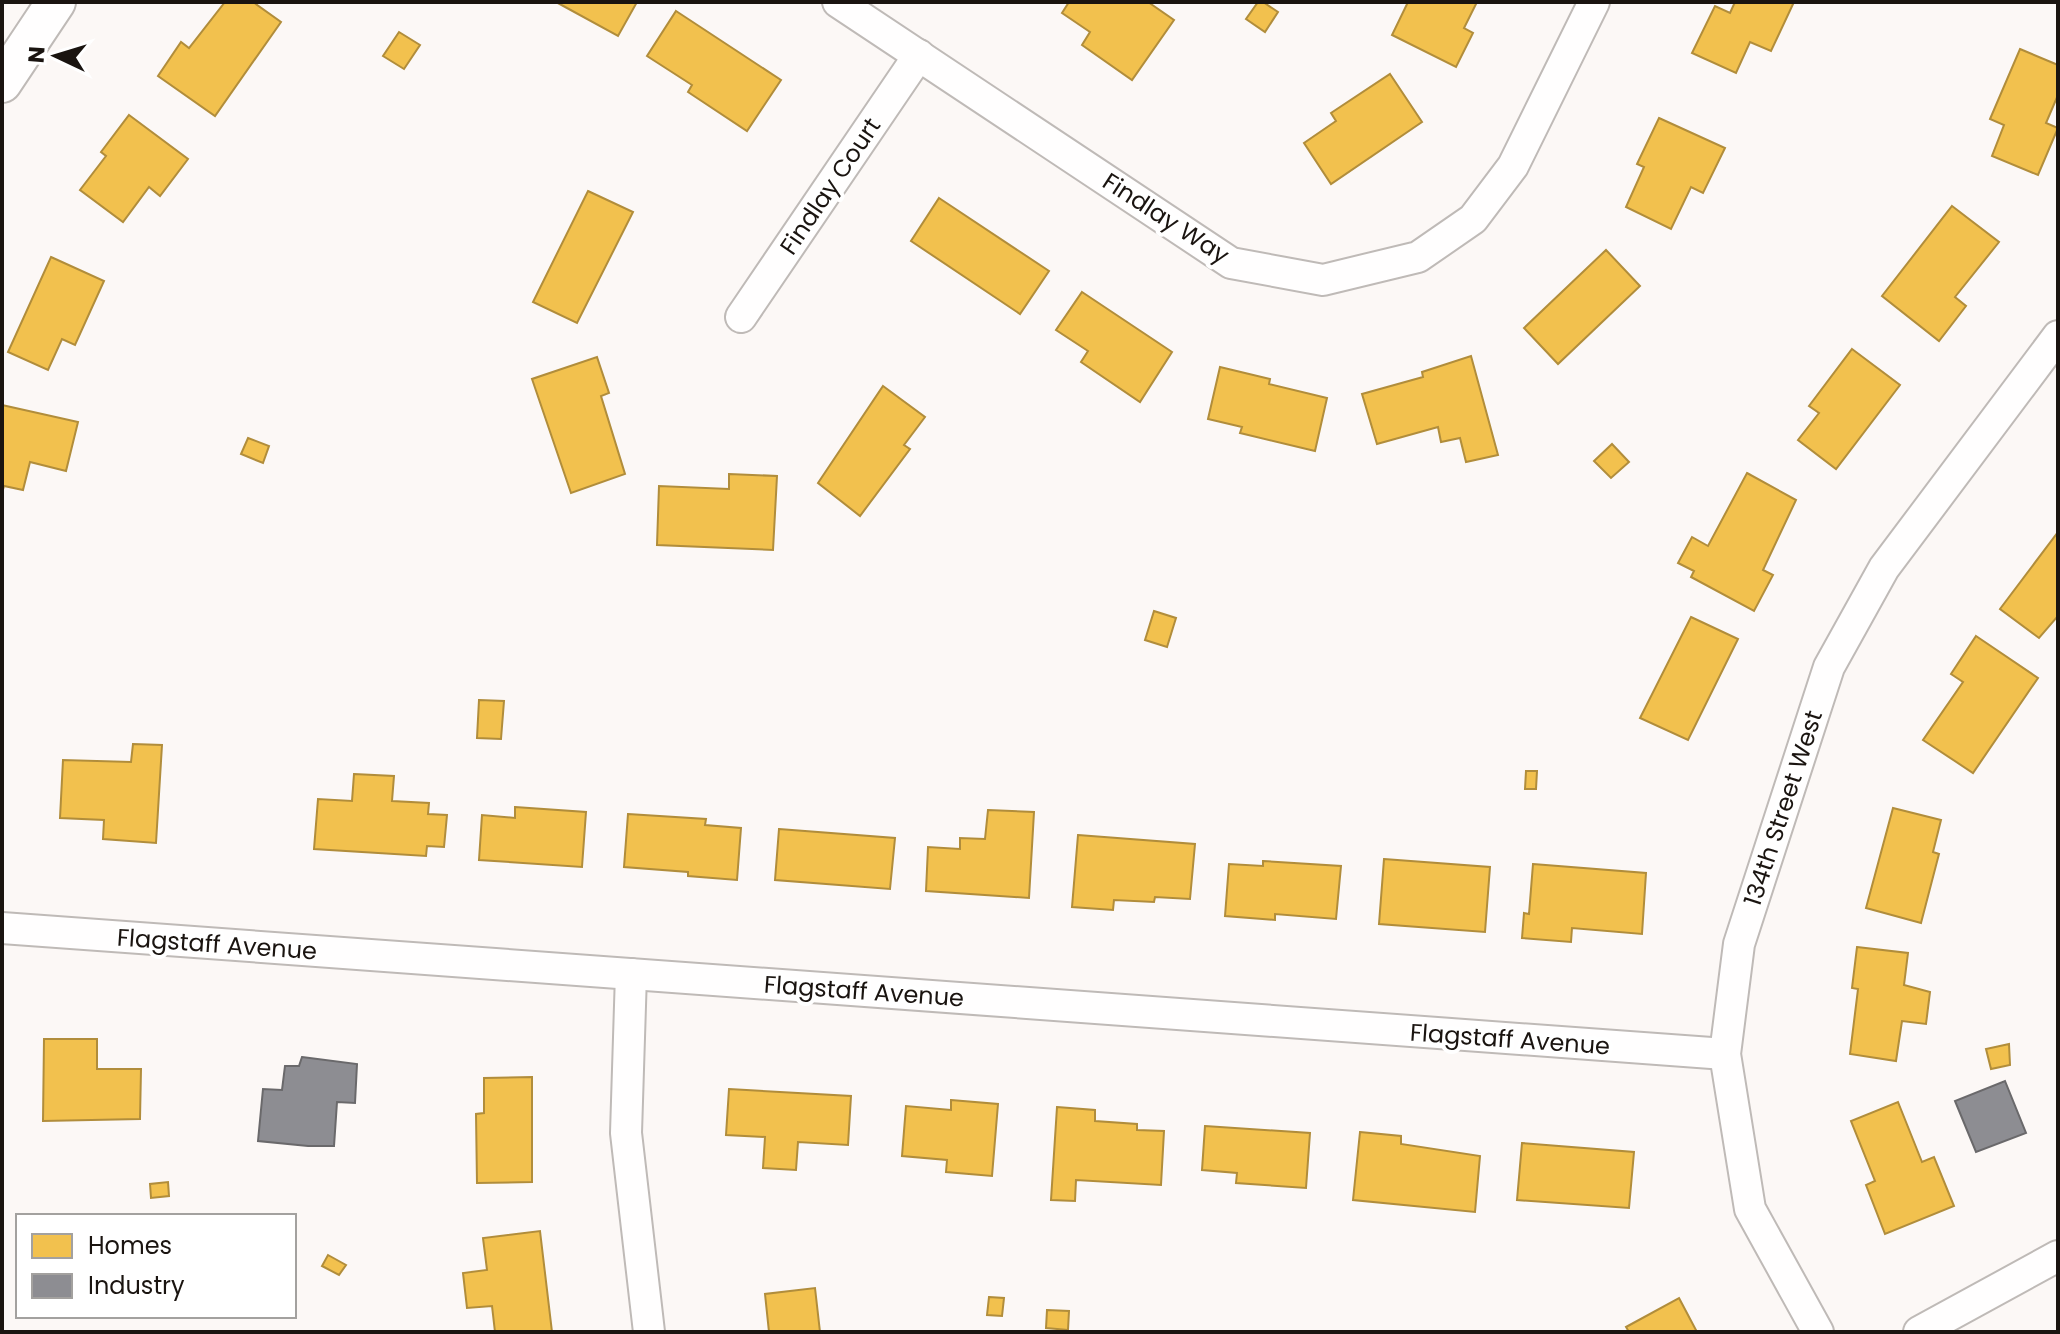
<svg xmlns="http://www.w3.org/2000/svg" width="2060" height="1334" font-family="Poppins,sans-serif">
<rect width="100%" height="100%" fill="#fcf8f6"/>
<!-- homes -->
<g fill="#f2c14e" stroke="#b18d3b" stroke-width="2">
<path d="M225 2H253L281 22 215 116 158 76 181 42 189 48Z"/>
<path d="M556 2H637L618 36Z"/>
<path d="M1069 2H1148L1174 20 1132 80 1082 45 1090 32 1062 13Z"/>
<path d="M1258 2H1263L1278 12 1265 32 1246 19Z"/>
<path d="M1408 2H1477L1464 28 1473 33 1456 67 1392 35Z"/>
<path d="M1735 2H1794L1771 51 1750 42 1736 73 1692 53 1715 6 1730 13Z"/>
<path d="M676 11 781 80 747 131 688 92 692 85 647 56Z"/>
<path d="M399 32 420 45 404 69 383 56Z"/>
<path d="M2020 49 2058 65V95L2046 123 2058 128 2038 175 1992 156 2004 125 1990 119Z"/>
<path d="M1390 74 1422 122 1331 184 1304 143 1336 121 1331 113Z"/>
<path d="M129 115 188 159 160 196 149 187 123 222 80 190 106 156 101 152Z"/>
<path d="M1659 118 1725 148 1703 193 1691 187 1671 229 1626 207 1644 167 1637 164Z"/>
<path d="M588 191 633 212 577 323 533 302Z"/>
<path d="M939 198 1049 271 1020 314 911 241Z"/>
<path d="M1952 206 1999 242 1955 297 1966 306 1939 341 1882 296Z"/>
<path d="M1606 250 1640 286 1558 364 1524 328Z"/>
<path d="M51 257 104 281 75 345 62 339 48 370 8 352Z"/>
<path d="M1082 292 1172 352 1140 402 1081 362 1088 351 1056 330Z"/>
<path d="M1852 349 1900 385 1836 469 1798 440 1819 413 1809 406Z"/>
<path d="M1471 356 1498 455 1466 462 1460 438 1441 442 1438 427 1377 444 1362 394 1423 377 1422 372Z"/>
<path d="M597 357 609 393 601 396 625 474 571 493 532 379Z"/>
<path d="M1220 367 1270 379 1269 384 1327 398 1315 451 1240 433 1242 427 1208 419Z"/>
<path d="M883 386 925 417 904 445 910 449 860 516 818 483Z"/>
<path d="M2 405 78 422 66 471 30 462 23 490 4 486 2 493Z"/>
<path d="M248 438 269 446 263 463 241 454Z"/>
<path d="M1612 444 1629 462 1611 478 1594 461Z"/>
<path d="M1747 473 1796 500 1763 570 1773 575 1754 611 1691 577 1694 571 1678 563 1692 537 1708 546Z"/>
<path d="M729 474 777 476 773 550 657 545 659 486 729 489Z"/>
<path d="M2058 532V616L2039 638 2000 609Z"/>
<path d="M1154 611 1176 618 1167 647 1145 640Z"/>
<path d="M1691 617 1738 639 1688 740 1640 718Z"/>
<path d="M1976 636 2038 678 1973 773 1923 740 1963 682 1951 674Z"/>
<path d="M479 700 504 701 501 739 477 738Z"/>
<path d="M133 744 162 745 156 843 103 839 104 820 60 818 63 760 131 762Z"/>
<path d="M1526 771H1537L1536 789H1525Z"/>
<path d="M354 774 394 776 392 801 429 803 428 814 447 815 444 847 427 846 426 856 314 849 318 799 352 801Z"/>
<path d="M515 807 586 812 582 867 479 860 482 815 515 818Z"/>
<path d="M1893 808 1941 820 1933 852 1939 854 1921 923 1866 908Z"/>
<path d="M988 810 1034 812 1029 898 926 891 928 847 960 849V838L985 839Z"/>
<path d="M628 814 706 819 705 825 741 828 737 880 688 876V872L624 867Z"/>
<path d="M779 829 895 838 890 889 775 880Z"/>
<path d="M1078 835 1195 844 1190 899 1155 897 1154 902 1114 900 1113 910 1072 907Z"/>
<path d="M1384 859 1490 867 1485 932 1379 924Z"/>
<path d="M1263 861 1341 866 1336 919 1275 914V920L1225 916 1229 864 1263 866Z"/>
<path d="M1533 864 1646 873 1642 934 1572 928 1571 942 1522 938 1524 913 1529 914Z"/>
<path d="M1857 947 1908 953 1904 985 1930 992 1926 1024 1902 1021 1896 1061 1850 1054 1858 989 1852 988Z"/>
<path d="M44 1039H97V1069H141L140 1119 43 1121Z"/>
<path d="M2009 1044 2010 1065 1991 1069 1986 1049Z"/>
<path d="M532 1077V1182L477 1183 476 1114 484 1113V1078Z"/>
<path d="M729 1089 851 1096 848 1145 798 1142 796 1170 763 1168 765 1137 726 1135Z"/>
<path d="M951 1100 998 1104 992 1176 946 1172 947 1160 902 1156 906 1106 951 1110Z"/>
<path d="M1898 1102 1922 1162 1934 1157 1954 1206 1885 1234 1866 1185 1875 1181 1851 1121Z"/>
<path d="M1057 1107 1095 1110V1121L1137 1124V1130L1164 1131 1161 1185 1076 1180 1075 1201 1051 1200Z"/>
<path d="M1205 1126 1310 1133 1306 1188 1236 1183 1237 1173 1202 1170Z"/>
<path d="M1360 1132 1401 1136V1144L1480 1156 1475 1212 1353 1200Z"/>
<path d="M1522 1143 1634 1152 1629 1208 1517 1200Z"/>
<path d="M168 1182 169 1196 151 1198 150 1184Z"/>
<path d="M540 1231 552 1332H495L492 1306 467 1308 463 1273 487 1270 483 1238Z"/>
<path d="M328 1255 346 1265 339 1275 322 1266Z"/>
<path d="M815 1288 820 1332H769L765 1294Z"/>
<path d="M989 1297 1004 1298 1002 1316 987 1315Z"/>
<path d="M1679 1298 1697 1332H1629L1626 1327Z"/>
<path d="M1047 1310 1069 1311 1068 1330 1046 1328Z"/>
</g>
<!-- industry -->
<g fill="#8d8d92" stroke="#6a696b" stroke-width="2">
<path d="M302 1057 357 1064 355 1103 337 1102 334 1146H308L258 1141 263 1089 282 1090 285 1066H299Z"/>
<path d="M2005 1081 2026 1133 1976 1152 1955 1101Z"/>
</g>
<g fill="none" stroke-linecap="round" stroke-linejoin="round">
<defs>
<g id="minor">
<path d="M838 2 1231 263 1323 280 1418 257 1473 219 1513 166 1594 2"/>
<path d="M741 317 919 55"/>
<path d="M2 928 1725 1054"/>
<path d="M631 974 626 1133 649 1332"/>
<path d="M1818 1332 1750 1209 1725 1054 1739 944 1829 667 1884 568 2058 336"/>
<path d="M1919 1332 2058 1256"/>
</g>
<path id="tertiary" d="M2 83 56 2"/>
</defs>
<!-- minor casing -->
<use href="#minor" stroke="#bfbab7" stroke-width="34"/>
<!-- tertiary casing -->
<use href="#tertiary" stroke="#bfbab7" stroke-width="42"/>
<!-- minor -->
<use href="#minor" stroke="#fffefe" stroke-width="30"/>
<!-- tertiary -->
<use href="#tertiary" stroke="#fffefe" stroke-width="38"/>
</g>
<g text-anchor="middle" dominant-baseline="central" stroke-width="8" stroke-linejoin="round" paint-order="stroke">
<!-- street labels -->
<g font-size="24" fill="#1a1410" stroke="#fff">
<text transform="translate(830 186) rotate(-56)">Findlay Court</text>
<text transform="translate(1166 218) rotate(33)">Findlay Way</text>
<text transform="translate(1783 808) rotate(-72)">134th Street West</text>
<text transform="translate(217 944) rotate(4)">Flagstaff Avenue</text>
<text transform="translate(864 991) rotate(4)">Flagstaff Avenue</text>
<text transform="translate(1510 1039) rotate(4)">Flagstaff Avenue</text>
</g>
</g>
<!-- border -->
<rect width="2060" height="1334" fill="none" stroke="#1a1410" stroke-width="8"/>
<!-- legend -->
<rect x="16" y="1214" width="280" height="104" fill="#ffffff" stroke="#a3a19f" stroke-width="2"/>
<rect x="32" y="1234" width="40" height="24" fill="#f2c14e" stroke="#a3a19f" stroke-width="2"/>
<text x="88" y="1254" font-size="24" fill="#1a1410">Homes</text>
<rect x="32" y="1274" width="40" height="24" fill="#8d8d92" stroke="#a3a19f" stroke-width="2"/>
<text x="88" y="1294" font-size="24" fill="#1a1410">Industry</text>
<!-- north arrow -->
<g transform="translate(56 56) rotate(274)" stroke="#ffffff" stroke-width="6" paint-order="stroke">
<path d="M0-6L14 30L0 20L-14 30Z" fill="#1a1410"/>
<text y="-12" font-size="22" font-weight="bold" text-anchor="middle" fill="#1a1410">N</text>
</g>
</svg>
